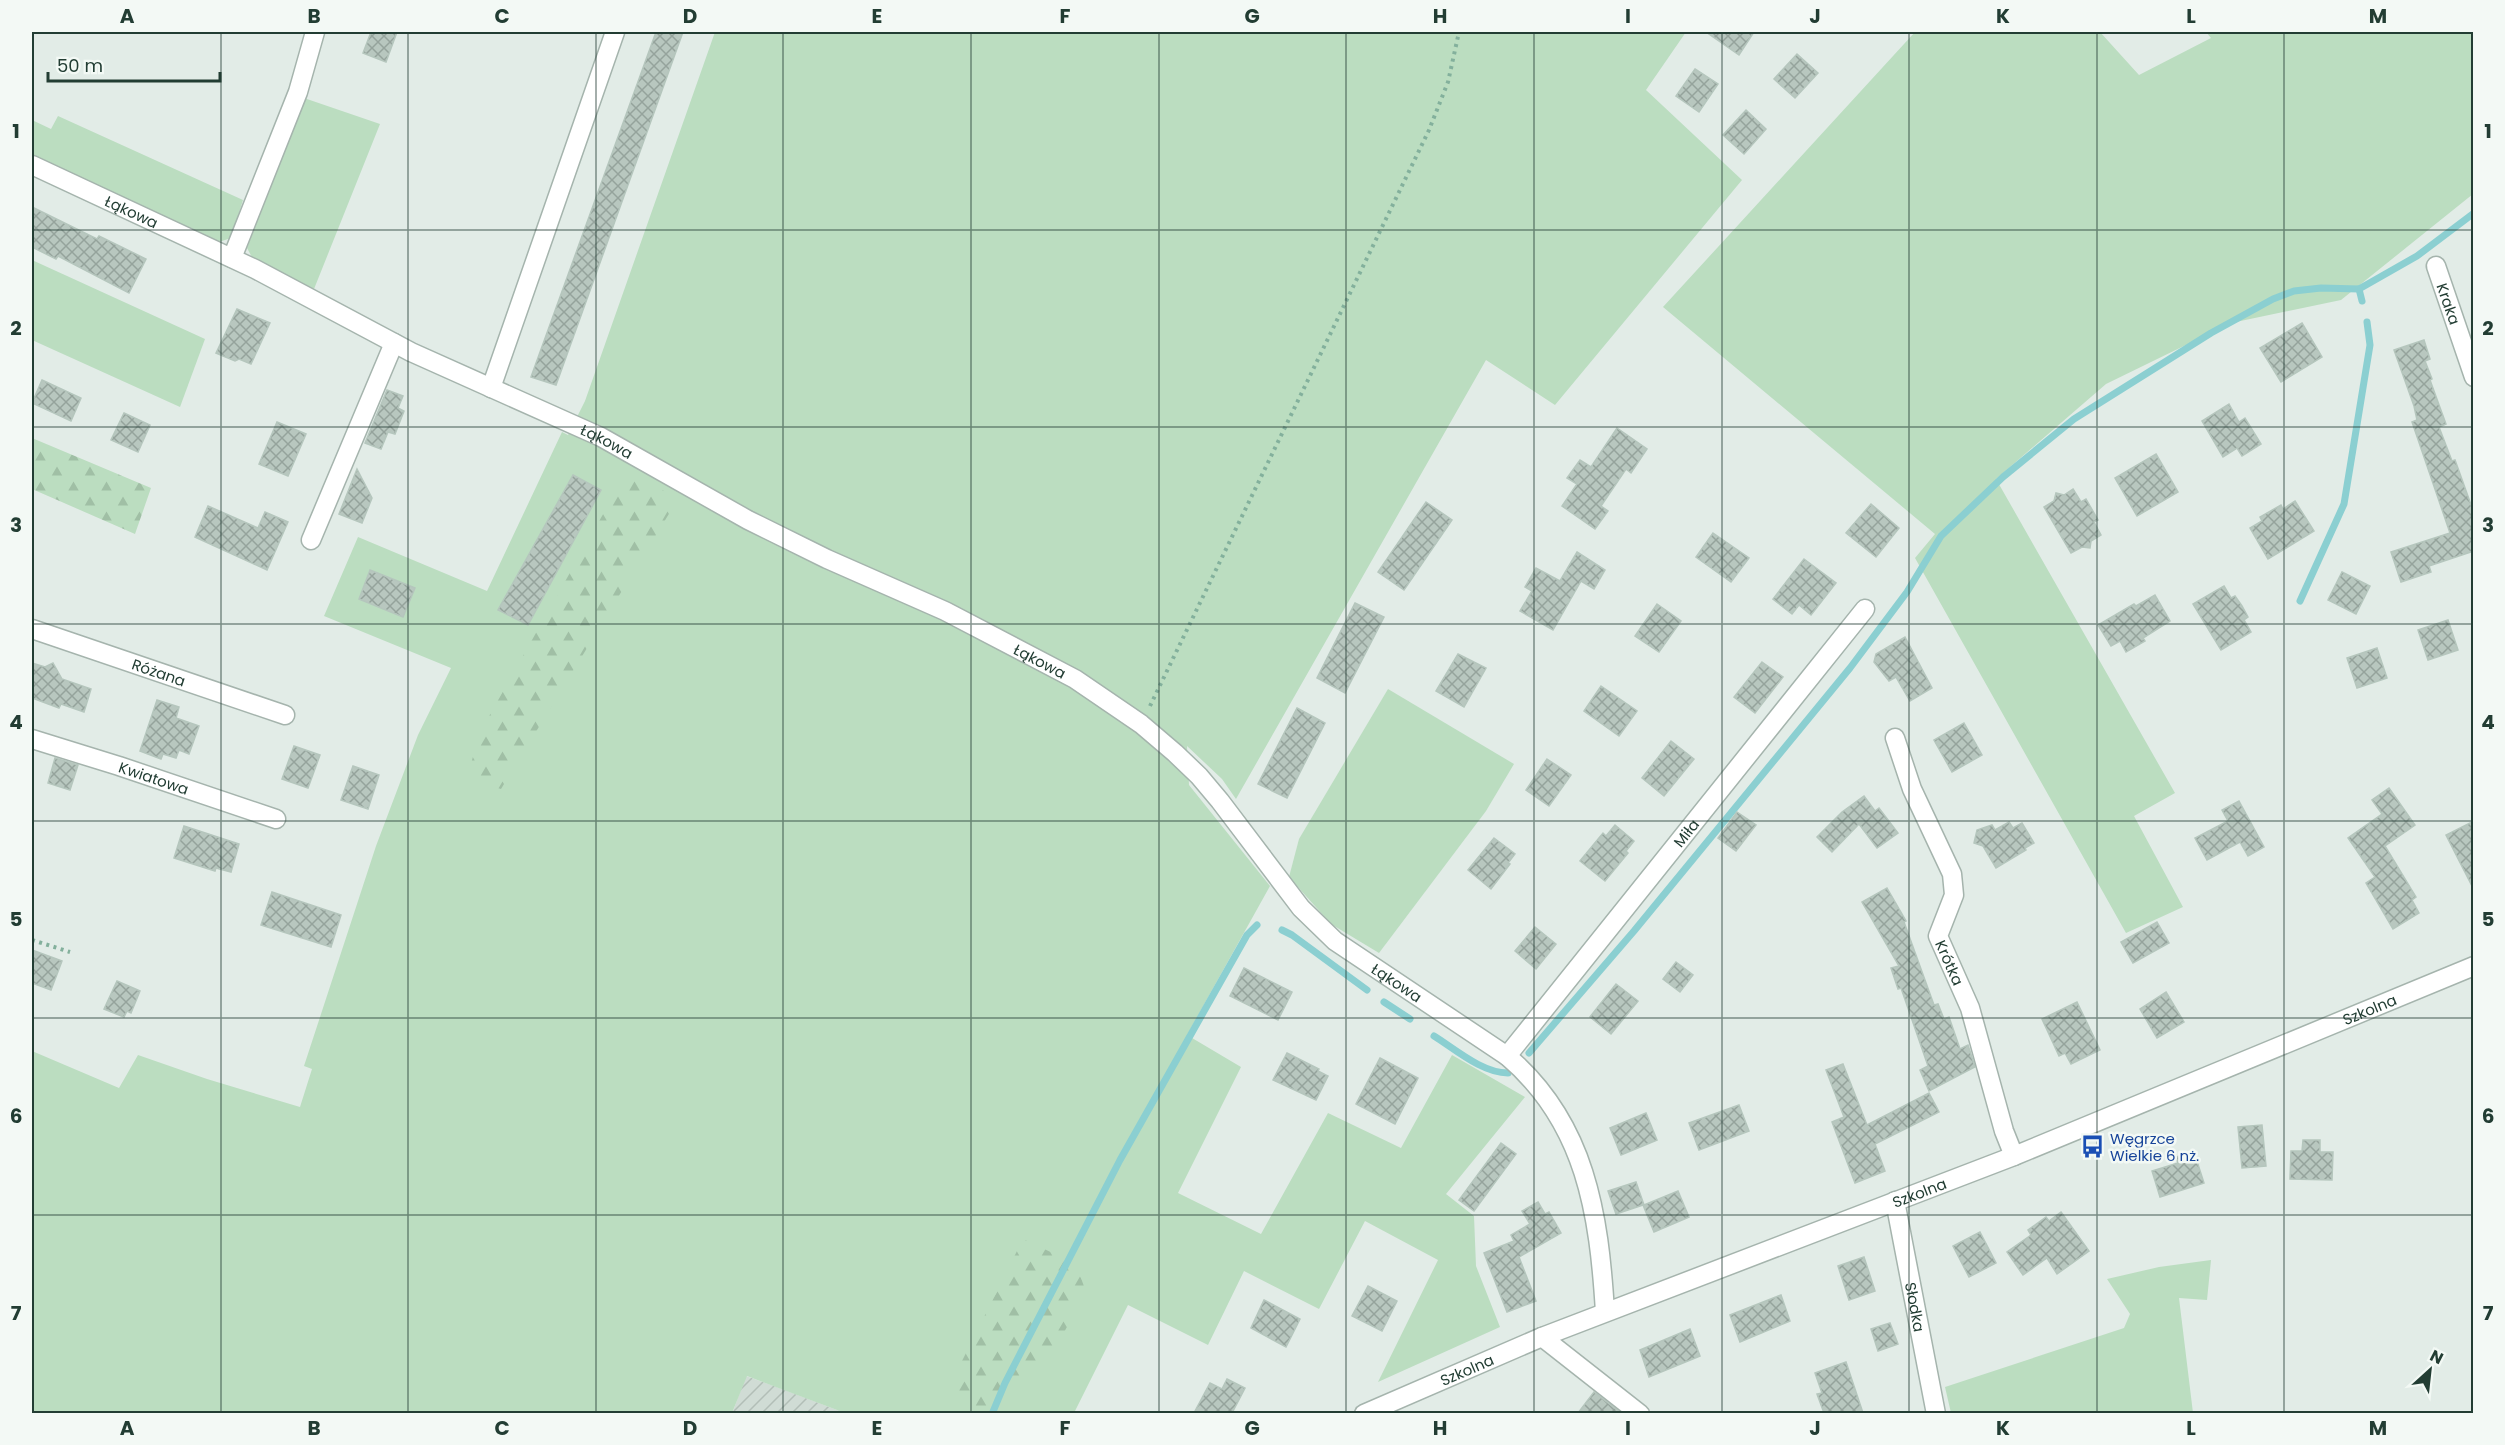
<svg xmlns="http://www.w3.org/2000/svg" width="2505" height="1445" font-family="Poppins,sans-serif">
<defs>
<pattern id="industrial-furrows" width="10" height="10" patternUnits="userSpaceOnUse" patternTransform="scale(1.5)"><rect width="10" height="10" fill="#d0dcd5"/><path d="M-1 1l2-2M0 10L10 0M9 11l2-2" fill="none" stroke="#b2beb7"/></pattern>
<pattern id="forest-firs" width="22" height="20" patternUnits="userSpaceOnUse" patternTransform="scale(1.5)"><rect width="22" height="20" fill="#bbddc0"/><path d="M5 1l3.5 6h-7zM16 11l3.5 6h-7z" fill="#a0bfa5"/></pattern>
<pattern id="building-cross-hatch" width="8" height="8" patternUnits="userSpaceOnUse" patternTransform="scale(1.5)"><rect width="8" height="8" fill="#b8c7bf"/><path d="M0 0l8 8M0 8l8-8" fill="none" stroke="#95a39c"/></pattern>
</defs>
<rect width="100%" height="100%" fill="#e2ece7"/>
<!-- industrial -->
<path fill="url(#industrial-furrows)" d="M746 1376 774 1386 845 1413 732 1414Z"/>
<!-- green -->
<g fill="#bbddc0">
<path d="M715 32H1686L1646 90 1742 180 1555 405 1486 360 1236 799 1222 779 1187 746 1189 785 1270 886 1187 1035 1241 1067 1178 1193 1261 1234 1328 1113 1401 1148 1452 1055 1525 1097 1446 1194 1474 1216 1476 1266 1500 1327 1378 1382 1438 1260 1365 1221 1319 1309 1244 1271 1208 1345 1128 1305 1074 1413H845L747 1376 732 1413H32V1051L119 1088 138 1055 207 1079 300 1107 312 1069 304 1066 376 846 418 735 451 668 324 616 358 537 487 591 562 432 568 435 585 401Z"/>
<path d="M1915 32H2100L2139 75 2211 38 2206 32H2473V194L2341 300 2231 323 2106 384 1996 479 2175 793 2134 816 2183 907 2126 933 1915 558 1935 534 1663 307Z"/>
<path d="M304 98 380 124 314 289 254 261 247 248Z"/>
<path d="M58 116 243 200 231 238 216 243 32 154V120L51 129Z"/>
<path d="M32 260 205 339 180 407 32 340Z"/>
<path d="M1388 689 1514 764 1486 811 1379 953 1331 924 1289 877 1299 839Z"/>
<path d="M2211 1260 2207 1300 2179 1298 2193 1413H1951L1945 1387 2124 1328 2130 1314 2107 1279 2159 1267Z"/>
</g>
<!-- forest -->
<g fill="url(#forest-firs)">
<path d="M32 438 151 488 135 534 32 489Z"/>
<path d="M628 470 678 499 501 789 467 779 479 734Z"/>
<path d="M1023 1239 1076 1264 1086 1292 1050 1358 1027 1363 1000 1413H957L956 1373Z"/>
</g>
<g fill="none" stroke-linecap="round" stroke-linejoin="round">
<!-- stream -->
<g stroke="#8bcfd1" stroke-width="7">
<path d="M2359 289 2362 301"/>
<path d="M2300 601 2344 504 2370 345 2367 322"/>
<path d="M1282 930 1292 935 1367 990"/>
<path d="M1384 1002 1410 1019"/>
<path d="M1434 1036C1455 1049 1482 1073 1508 1073"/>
<path d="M1529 1053 1634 931 1850 668 1907 592 1941 536 2003 477 2074 419 2211 333 2273 299 2294 291 2321 288 2359 289 2417 256 2474 213"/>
<path d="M992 1414 1005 1383 1120 1160 1247 935 1257 925"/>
</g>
</g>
<!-- building -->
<g fill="url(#building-cross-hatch)" stroke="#b5c6bd" stroke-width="1.5">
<path d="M371 32H397L386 62 363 53Z"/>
<path d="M656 32H683L556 385 531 377Z"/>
<path d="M1706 32H1754L1739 55Z"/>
<path d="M1797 54 1818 73 1795 98 1774 79Z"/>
<path d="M1695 69 1718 84 1699 112 1676 96Z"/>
<path d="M1746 110 1766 129 1744 154 1723 135Z"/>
<path d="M32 207 97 239 99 236 146 259 129 293 58 256 56 259 32 247Z"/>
<path d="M237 309 270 323 251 364 239 359 235 361 216 353Z"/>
<path d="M2302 323 2322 357 2281 382 2260 348Z"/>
<path d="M2424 340 2430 359 2425 361 2432 379 2430 380 2446 424 2439 427 2452 461 2455 460 2474 513V551L2429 566 2431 572 2401 582 2391 552 2450 533 2412 422 2417 420 2414 406 2394 350Z"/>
<path d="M42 380 81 398 71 421 32 403Z"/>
<path d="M387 390 403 396 398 408 404 411 395 434 388 432 381 449 365 443Z"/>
<path d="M2229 404 2239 422 2245 418 2261 444 2242 456 2237 448 2223 457 2202 421Z"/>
<path d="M124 413 150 425 138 452 111 440Z"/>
<path d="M277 422 306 434 288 476 259 464Z"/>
<path d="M1617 428 1647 449 1631 473 1626 469 1601 506 1608 511 1595 529 1562 506 1577 484 1567 478 1580 460 1591 467Z"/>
<path d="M2156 454 2178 492 2137 516 2115 478Z"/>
<path d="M357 469 372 498 362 523 339 514Z"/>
<path d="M573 475 601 490 528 625 498 610Z"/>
<path d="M2073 489 2081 502 2086 499 2098 520 2094 522 2101 535 2091 541 2090 548 2082 547 2071 553 2044 507 2054 501 2056 493 2064 495Z"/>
<path d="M2295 501 2314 531 2268 559 2250 528 2262 521 2260 517 2281 505 2283 509Z"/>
<path d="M1426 502 1452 520 1404 590 1378 572Z"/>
<path d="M1871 504 1899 528 1876 557 1846 533Z"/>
<path d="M208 506 258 528 265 512 288 522 267 570 195 537Z"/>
<path d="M1713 533 1749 558 1731 582 1696 557Z"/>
<path d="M1577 552 1605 570 1594 589 1581 581 1553 630 1520 611 1532 591 1525 587 1536 568 1560 581Z"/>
<path d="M1804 559 1836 583 1811 615 1799 605 1792 614 1773 599Z"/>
<path d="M370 570 415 588 403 617 359 599Z"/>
<path d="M2342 572 2370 586 2356 614 2328 600Z"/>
<path d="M2224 586 2231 598 2235 596 2242 606 2248 617 2244 620 2251 632 2221 650 2193 604Z"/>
<path d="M2155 595 2170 621 2143 638 2145 641 2126 652 2120 641 2111 646 2098 625 2134 604 2136 606Z"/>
<path d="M1355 603 1384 617 1345 693 1317 678Z"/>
<path d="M1657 604 1681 621 1659 652 1635 636Z"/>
<path d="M2448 620 2458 650 2428 660 2418 630Z"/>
<path d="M1905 637 1932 688 1910 701 1896 677 1889 681 1874 662 1876 654Z"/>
<path d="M2377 648 2387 678 2357 688 2347 658Z"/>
<path d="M1458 654 1486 668 1464 707 1436 691Z"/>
<path d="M1762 662 1783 677 1755 713 1734 697Z"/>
<path d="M32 663 45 667 53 663 62 679 91 689 84 712 61 704 59 708 32 698Z"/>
<path d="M1601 686 1637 711 1619 736 1584 711Z"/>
<path d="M157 700 179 707 176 718 199 726 189 754 179 750 176 758 163 754 161 759 140 751Z"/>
<path d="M1297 708 1325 723 1287 798 1258 784Z"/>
<path d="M1964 723 1982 755 1952 772 1934 740Z"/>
<path d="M1671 741 1694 759 1664 796 1642 778Z"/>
<path d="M294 746 320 755 308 788 282 779Z"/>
<path d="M55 758 78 765 70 790 48 783Z"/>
<path d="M1547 759 1571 775 1549 806 1526 790Z"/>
<path d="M353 766 379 775 368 809 341 800Z"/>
<path d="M2389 788 2415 825 2385 846 2416 897 2412 900 2419 913 2393 929 2366 883 2375 877 2348 838 2382 814 2372 800Z"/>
<path d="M1864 796 1875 811 1879 808 1898 833 1877 848 1859 824 1832 852 1817 837 1842 812Z"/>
<path d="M2239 801 2264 847 2248 856 2240 842 2207 860 2195 838 2228 821 2222 810Z"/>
<path d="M1737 812 1756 825 1736 851 1718 838Z"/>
<path d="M2474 821V890L2446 835Z"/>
<path d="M2009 822 2013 828 2022 823 2034 843 2025 848 2026 850 1996 868 1983 846 1974 843 1977 830 1992 825 1995 830Z"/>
<path d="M1615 825 1634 841 1626 851 1628 853 1605 881 1580 861 1603 833 1606 836Z"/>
<path d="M184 826 239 844 231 872 216 868 215 871 174 858Z"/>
<path d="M1494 838 1515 854 1508 863 1510 864 1491 889 1468 870Z"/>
<path d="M1887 888 1906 921 1904 922 1934 1005 1938 1004 1944 1019 1949 1017 1960 1049 1968 1045 1975 1067 1929 1091 1920 1070 1928 1066 1901 988 1898 989 1891 968 1899 966 1862 902Z"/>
<path d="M272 892 341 915 331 947 261 925Z"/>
<path d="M2157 922 2169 943 2133 963 2121 942Z"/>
<path d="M1535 927 1556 944 1536 969 1515 951Z"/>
<path d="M32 950 62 961 51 990 32 983Z"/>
<path d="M1676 962 1693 975 1680 992 1663 979Z"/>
<path d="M1244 968 1292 992 1278 1020 1230 996Z"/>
<path d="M117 981 140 991 131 1013 127 1011 124 1017 104 1009Z"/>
<path d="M1616 984 1638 1001 1611 1034 1590 1017Z"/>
<path d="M2166 992 2184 1022 2157 1038 2140 1009Z"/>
<path d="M2077 1002 2100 1050 2071 1064 2065 1053 2059 1056 2042 1019Z"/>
<path d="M1287 1053 1319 1069 1318 1071 1328 1076 1316 1100 1273 1080Z"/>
<path d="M1380 1058 1418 1078 1395 1124 1356 1104Z"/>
<path d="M1843 1064 1867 1125 1929 1093 1939 1112 1875 1144 1885 1171 1855 1183 1832 1122 1844 1117 1826 1070Z"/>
<path d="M1739 1105 1749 1131 1699 1150 1689 1123Z"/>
<path d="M1646 1113 1657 1140 1621 1155 1610 1128Z"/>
<path d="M2262 1125 2266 1166 2242 1168 2238 1127Z"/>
<path d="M2303 1140H2320V1152H2333L2332 1180 2290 1179 2291 1151H2302Z"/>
<path d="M1501 1143 1516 1154 1474 1211 1459 1200Z"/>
<path d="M2194 1152 2204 1183 2160 1197 2152 1171 2178 1163 2176 1157Z"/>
<path d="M1636 1182 1644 1205 1678 1191 1689 1217 1654 1232 1643 1205 1616 1214 1608 1191Z"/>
<path d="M1538 1202 1545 1214 1549 1212 1561 1233 1519 1257 1536 1301 1507 1312 1484 1253 1514 1241 1511 1235 1530 1224 1522 1211Z"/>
<path d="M2061 1212 2089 1251 2057 1274 2047 1258 2023 1275 2007 1252 2031 1235 2028 1230 2046 1217 2049 1221Z"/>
<path d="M1980 1232 1996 1263 1969 1277 1953 1246Z"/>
<path d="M1864 1257 1875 1291 1849 1300 1838 1266Z"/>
<path d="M1368 1286 1397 1301 1382 1331 1352 1316Z"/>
<path d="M1781 1295 1790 1321 1740 1342 1730 1315Z"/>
<path d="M1264 1300 1300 1319 1286 1347 1251 1328Z"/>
<path d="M1890 1323 1898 1344 1878 1351 1871 1329Z"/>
<path d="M1690 1329 1700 1356 1649 1377 1640 1350Z"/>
<path d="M1846 1362 1863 1413H1824L1817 1394 1822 1393 1815 1373Z"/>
<path d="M1227 1379 1245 1388 1232 1413H1194L1210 1383 1222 1389Z"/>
<path d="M1594 1392 1621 1413H1578Z"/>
</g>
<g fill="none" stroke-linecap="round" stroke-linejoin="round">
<defs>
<g id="minor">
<path id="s1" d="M32 165 255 269 411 352 601 437 748 520 827 559 945 611 1075 679 1141 724 1175 753 1199 776 1220 801 1301 908 1335 941 1507 1056C1586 1123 1599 1214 1605 1312"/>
<path d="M232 258 298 92 315 32"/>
<path id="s2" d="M2436 266 2474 377"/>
<path d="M491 388 615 32"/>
<path d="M311 540 394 343"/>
<path id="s3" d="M32 629 285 715"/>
<path id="s4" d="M1895 738 1912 789 1952 874 1954 895 1938 936 1970 1008 2004 1131 2014 1156"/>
<path id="s5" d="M32 739 119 766 276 819"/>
<path id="s6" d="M1507 1056 1865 609"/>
<path id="s7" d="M1895 1201 1936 1414"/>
<path d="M1542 1337 1640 1414"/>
<path id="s8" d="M1364 1414 1542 1337 2014 1156 2474 966"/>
</g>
</defs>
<!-- minor casing -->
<use href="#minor" stroke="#a5b4ad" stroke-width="21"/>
<!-- path -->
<g stroke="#83b09c" stroke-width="4" stroke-dasharray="3 4.5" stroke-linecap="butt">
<path d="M1150 706 1429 130 1448 82 1459 32"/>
<path d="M32 940 70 952"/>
</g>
<!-- minor -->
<use href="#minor" stroke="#fff" stroke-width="18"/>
</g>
<!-- grid -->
<path fill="none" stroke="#223d33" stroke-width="1.5" stroke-opacity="0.55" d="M221 32V1414M408 32V1414M596 32V1414M783 32V1414M971 32V1414M1159 32V1414M1346 32V1414M1534 32V1414M1722 32V1414M1909 32V1414M2097 32V1414M2284 32V1414M32 230H2474M32 427H2474M32 624H2474M32 821H2474M32 1018H2474M32 1215H2474"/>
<!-- icons -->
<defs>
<symbol id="bus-bare" viewBox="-9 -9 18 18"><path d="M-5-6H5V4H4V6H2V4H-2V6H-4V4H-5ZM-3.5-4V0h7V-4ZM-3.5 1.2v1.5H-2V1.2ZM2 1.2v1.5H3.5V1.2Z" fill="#1a4fb4" stroke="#f3f9f5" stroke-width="2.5" paint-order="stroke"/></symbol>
</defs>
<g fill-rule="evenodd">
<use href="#bus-bare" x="2076" y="1130" width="33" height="33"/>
</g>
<g text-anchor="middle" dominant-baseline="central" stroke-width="5" stroke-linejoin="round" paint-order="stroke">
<!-- street labels -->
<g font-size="15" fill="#223d33" stroke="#f3f9f5">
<text stroke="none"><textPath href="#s1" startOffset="110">Łąkowa</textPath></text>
<text stroke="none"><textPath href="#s2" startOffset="40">Kraka</textPath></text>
<text stroke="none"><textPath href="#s1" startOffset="638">Łąkowa</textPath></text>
<text stroke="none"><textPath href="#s1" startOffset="1124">Łąkowa</textPath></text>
<text stroke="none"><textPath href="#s3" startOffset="134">Różana</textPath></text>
<text stroke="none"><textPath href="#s5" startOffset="128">Kwiatowa</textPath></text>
<text stroke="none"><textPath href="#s6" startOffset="286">Miła</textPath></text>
<text stroke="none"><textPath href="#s4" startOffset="242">Krótka</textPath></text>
<text stroke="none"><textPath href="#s1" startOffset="1610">Łąkowa</textPath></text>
<text stroke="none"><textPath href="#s8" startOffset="1084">Szkolna</textPath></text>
<text stroke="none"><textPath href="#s8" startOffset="598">Szkolna</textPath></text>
<text stroke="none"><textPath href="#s7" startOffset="108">Słodka</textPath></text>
<text stroke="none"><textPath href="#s8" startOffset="112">Szkolna</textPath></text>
</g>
<!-- transit labels -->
<g font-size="15" fill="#164399" stroke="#f3f9f5" text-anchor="start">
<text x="2110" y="1138">Węgrzce<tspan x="2110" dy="17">Wielkie 6 nż.</tspan></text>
</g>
</g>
<!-- border -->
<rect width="2505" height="1445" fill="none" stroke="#f3f9f5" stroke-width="66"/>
<!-- north arrow -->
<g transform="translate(2430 1370) rotate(27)" stroke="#f3f9f5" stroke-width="4.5" paint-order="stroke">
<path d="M0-4.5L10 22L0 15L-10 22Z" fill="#223d33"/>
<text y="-9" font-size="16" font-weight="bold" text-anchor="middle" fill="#223d33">N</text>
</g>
<!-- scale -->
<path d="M48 72v9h172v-9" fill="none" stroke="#223d33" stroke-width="3"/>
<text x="57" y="72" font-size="18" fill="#223d33" stroke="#f3f9f5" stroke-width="4.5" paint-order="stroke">50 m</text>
<rect x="33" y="33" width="2439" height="1379" fill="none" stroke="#223d33" stroke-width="2"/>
<g font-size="20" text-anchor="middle" font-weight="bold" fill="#223d33">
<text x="127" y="23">A</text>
<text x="314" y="23">B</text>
<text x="502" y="23">C</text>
<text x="690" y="23">D</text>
<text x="877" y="23">E</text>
<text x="1065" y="23">F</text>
<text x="1252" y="23">G</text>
<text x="1440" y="23">H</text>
<text x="1628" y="23">I</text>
<text x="1815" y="23">J</text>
<text x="2003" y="23">K</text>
<text x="2191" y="23">L</text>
<text x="2378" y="23">M</text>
<text x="16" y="138">1</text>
<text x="2488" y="138">1</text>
<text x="16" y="335">2</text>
<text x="2488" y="335">2</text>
<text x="16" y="532">3</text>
<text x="2488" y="532">3</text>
<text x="16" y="729">4</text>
<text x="2488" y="729">4</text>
<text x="16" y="926">5</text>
<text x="2488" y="926">5</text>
<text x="16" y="1123">6</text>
<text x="2488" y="1123">6</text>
<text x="16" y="1320">7</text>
<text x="2488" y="1320">7</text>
<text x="127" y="1435">A</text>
<text x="314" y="1435">B</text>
<text x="502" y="1435">C</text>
<text x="690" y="1435">D</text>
<text x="877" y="1435">E</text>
<text x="1065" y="1435">F</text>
<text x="1252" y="1435">G</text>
<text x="1440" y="1435">H</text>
<text x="1628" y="1435">I</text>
<text x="1815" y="1435">J</text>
<text x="2003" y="1435">K</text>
<text x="2191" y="1435">L</text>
<text x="2378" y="1435">M</text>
</g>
</svg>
